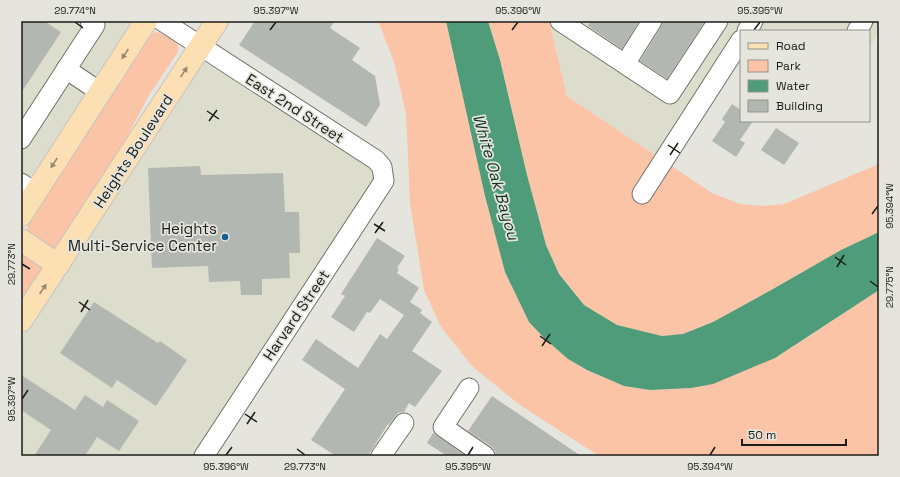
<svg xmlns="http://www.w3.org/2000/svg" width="900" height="477" font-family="'Space Grotesk',sans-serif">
<rect width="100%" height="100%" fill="#e5e5dd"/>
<!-- built -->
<g fill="#ddddcd">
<path d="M21 21H130L131 28 21 196Z"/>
<path d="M549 21H879V32L869 48V31H741V62L721 52 657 156 567 96Z"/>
<path d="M203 61H207L372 168 376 179 197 456H21V339L129 172Z"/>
</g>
<!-- green -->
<g fill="#fbc4a7">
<path d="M378 21H446L485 196 505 272 529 322 545 339 568 359 587 370 624 386 650 390 691 388 775 358 879 290V456H599L520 405 472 366 441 327 424 290 410 203 406 113 394 62Z"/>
<path d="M488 21H549L567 96 712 193 740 204 762 206 784 204 879 164V232L841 250 773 289 713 322 683 334 662 336 617 325 584 305 559 274 546 245 527 175 500 60Z"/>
<path d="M158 32 175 41 178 46V52L149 95 120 150 56 247 53 248 50 247 29 233 27 230 28 222 141 48 153 33Z"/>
<path d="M21 252 41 266 42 269 21 304Z"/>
</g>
<!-- water -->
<path fill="#4e9c79" d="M446 21H488L500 60 527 175 546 245 559 274 584 305 617 325 662 336 683 334 713 322 773 289 841 250 879 232V290L775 358 713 384 691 388 650 390 624 386 587 370 568 359 545 339 529 322 505 272 485 196Z"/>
<!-- building -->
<g fill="#b3b7b1">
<path d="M21 21H44L61 32 21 93Z"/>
<path d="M255 21H335L330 28 360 48 352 60 375 76 380 105 366 127 239 45Z"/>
<path d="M591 21H639L622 49 588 26Z"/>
<path d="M663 21H705L667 79 640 61 661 27Z"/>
<path d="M732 104 741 110V121H753L740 140 745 143 736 157 712 141 725 122 722 119Z"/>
<path d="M776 128 799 143 784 165 761 150Z"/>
<path d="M200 166 201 175 283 173 285 212H299L300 253H289L290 278 262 279V295H241L240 281 209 282 208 266 152 268 148 168Z"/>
<path d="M377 238 405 256 397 268 399 269 397 273 419 288 410 302 422 310 420 313 432 322 412 351 442 371 415 407 409 403 404 412 398 413 389 425 388 424 368 456H336L311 440 345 389 302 360 316 339 358 368 380 334 387 339 404 315 380 299 370 313 367 312 354 332 331 317 345 296 341 294Z"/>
<path d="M94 302 158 343 160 341 187 360 156 406 117 380 112 388 60 353Z"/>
<path d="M21 375 75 410 85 395 103 407 107 400 139 421 119 451 97 437 85 456H34L51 430 21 410Z"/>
<path d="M492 396 581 456H496L495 451 492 447 468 431Z"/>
<path d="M433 433 437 436 466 456H447L427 443Z"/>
</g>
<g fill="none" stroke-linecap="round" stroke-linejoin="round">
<defs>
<g id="minor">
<path d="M162 21 376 160 382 167 384 181 204 456"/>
<path d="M560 21 670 94 718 21"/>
<path d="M747 31 753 21"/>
<path d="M857 31 863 21"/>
<path d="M625 64 652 21"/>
<path d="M66 69 100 92"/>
<path d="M21 139 95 25 90 21"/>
<path d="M21 183 35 193"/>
<path d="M642 194 741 40"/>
<path d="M469 388 443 427 485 456"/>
<path d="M381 456 404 423"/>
</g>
<g id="major">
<path d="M21 215 146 21"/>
<path d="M21 240 58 265"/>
<path d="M21 321 217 21"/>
</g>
</defs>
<!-- minor casing -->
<use href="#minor" stroke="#73726b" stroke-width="21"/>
<!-- major casing -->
<use href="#major" stroke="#c4c4c3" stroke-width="24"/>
<!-- minor -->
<use href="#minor" stroke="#fff" stroke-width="19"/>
<!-- major -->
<use href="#major" stroke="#fcdfb2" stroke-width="22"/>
</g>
<!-- one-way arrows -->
<defs><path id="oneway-solid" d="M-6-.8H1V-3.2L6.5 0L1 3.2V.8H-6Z"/></defs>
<g fill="#97876d">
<use href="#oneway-solid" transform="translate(125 54) rotate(123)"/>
<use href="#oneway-solid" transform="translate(184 72) rotate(-57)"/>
<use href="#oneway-solid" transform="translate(54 163) rotate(123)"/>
<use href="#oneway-solid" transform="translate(43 289) rotate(-56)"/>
</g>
<!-- ticks -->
<path fill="none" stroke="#1b1b18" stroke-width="1.5" d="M75 22 83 28M270 30 276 22M512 30 518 22M754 30 760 22M207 111 219 119M209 121 217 110M668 145 680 153M670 155 678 143M872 214 878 206M374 224 385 231M375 233 383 222M835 257 846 265M22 264 30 269M837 267 844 255M870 281 878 287M79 302 90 310M81 312 88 300M540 336 551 344M542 346 550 334M22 399 28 390M245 414 257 422M247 424 255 412M297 449 305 455M226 455 232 447M468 455 473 447M710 455 715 447"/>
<!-- markers -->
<circle fill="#175b90" stroke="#e5e5dd" stroke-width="1.5" cx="225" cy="237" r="4"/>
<g text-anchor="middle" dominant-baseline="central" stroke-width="3.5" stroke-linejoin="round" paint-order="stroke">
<!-- street labels -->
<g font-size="15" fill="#1b1b18" stroke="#e5e5dd">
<text transform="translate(295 108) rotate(33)">East 2nd Street</text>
<text transform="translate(133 151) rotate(-57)">Heights Boulevard</text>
<text transform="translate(296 315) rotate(-56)">Harvard Street</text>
</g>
<!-- poi labels -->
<g font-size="15" fill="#1b1b18" stroke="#e5e5dd" text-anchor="end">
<text x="217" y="228">Heights<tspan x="217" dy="17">Multi-Service Center</tspan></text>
</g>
<!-- water labels -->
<g font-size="16" font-style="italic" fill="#0f3324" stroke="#e5e5dd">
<text transform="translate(496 177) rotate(74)">White Oak Bayou</text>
</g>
</g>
<!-- border -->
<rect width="900" height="477" fill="none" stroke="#e5e5dd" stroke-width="44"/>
<!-- legend -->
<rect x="740" y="30" width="130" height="92" fill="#e5e5dd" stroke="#94948e"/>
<rect x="748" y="43" width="20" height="6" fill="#fcdfb2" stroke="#94948e"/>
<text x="776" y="50" font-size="12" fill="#1b1b18">Road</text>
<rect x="748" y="60" width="20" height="12" fill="#fbc4a7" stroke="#94948e"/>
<text x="776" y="70" font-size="12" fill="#1b1b18">Park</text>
<rect x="748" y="80" width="20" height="12" fill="#4e9c79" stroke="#94948e"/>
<text x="776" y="90" font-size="12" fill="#1b1b18">Water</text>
<rect x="748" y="100" width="20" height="12" fill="#b3b7b1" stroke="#94948e"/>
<text x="776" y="110" font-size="12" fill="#1b1b18">Building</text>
<!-- scale -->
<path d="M742 439v6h104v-6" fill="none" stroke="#1b1b18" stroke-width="2"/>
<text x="748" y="439" font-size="12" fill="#1b1b18" stroke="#e5e5dd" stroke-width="3" paint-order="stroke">50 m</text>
<rect x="22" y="22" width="856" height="433" fill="none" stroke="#1b1b18" stroke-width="1.5"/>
<g font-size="10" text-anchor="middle" fill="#1b1b18">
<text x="75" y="14">29.774°N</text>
<text x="276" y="14">95.397°W</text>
<text x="518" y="14">95.396°W</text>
<text x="760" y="14">95.395°W</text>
<text transform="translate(889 206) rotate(-90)" y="4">95.394°W</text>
<text transform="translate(11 264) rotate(-90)" y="4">29.773°N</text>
<text transform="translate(889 287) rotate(-90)" y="4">29.775°N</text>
<text transform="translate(11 399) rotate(-90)" y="4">95.397°W</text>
<text x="226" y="470">95.396°W</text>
<text x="305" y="470">29.773°N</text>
<text x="468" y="470">95.395°W</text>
<text x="710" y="470">95.394°W</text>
</g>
</svg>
